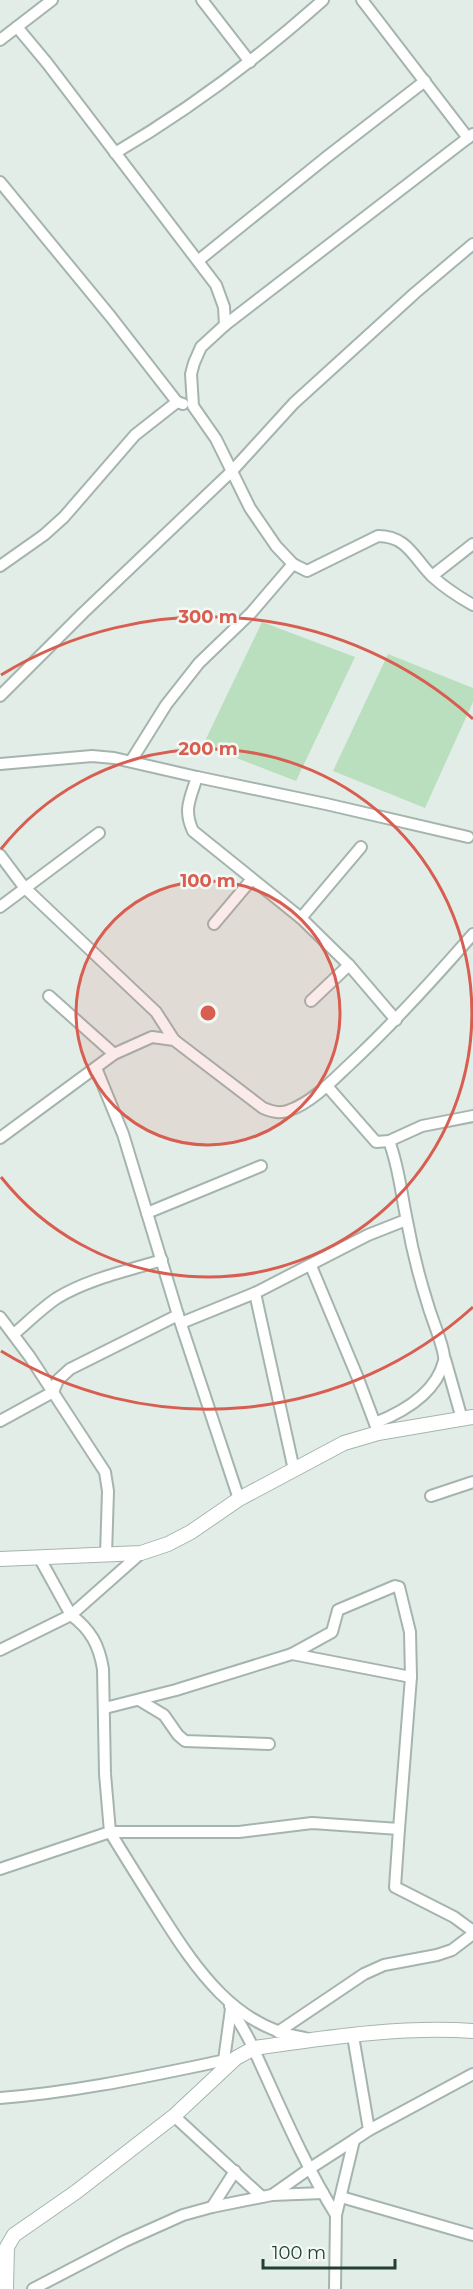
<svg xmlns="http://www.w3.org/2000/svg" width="473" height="2289" font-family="Montserrat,sans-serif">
<rect width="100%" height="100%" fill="#e3ede7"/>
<!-- green -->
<g fill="#badfbf">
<path d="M262 622 355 657 296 781 203 745Z"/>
<path d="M388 654 473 688V702L425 808 333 771Z"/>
</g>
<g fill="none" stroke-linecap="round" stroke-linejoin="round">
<defs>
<g id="minor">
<path d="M202 0 250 62"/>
<path d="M362 0 468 138"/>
<path d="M17 27 47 63 216 285 224 307 225 325"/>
<path d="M0 40 52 0"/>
<path d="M473 134 225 325 201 347 194 363 191 374 193 406 216 439 250 508 276 546 293 564 307 571 378 536C408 536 414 559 433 577 445 588 459 597 473 605"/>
<path d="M115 153C190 109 258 58 323 0"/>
<path d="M0 182 111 317 177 402"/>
<path d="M199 260 328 156 425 81"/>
<path d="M0 566 44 535 64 517 135 435 177 402 183 404"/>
<path d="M432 576 473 544"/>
<path d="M0 696 83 613 232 471 294 403 415 293 473 244"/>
<path d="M131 761 166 705 199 663 251 613 293 564"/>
<path d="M0 764 92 756 114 758 197 777C190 799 183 810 193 831L301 918 349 965 396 1020"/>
<path d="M197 777 326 804 468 837"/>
<path d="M0 855 24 887 156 1012 174 1040"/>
<path d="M0 907 99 833"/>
<path d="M301 918 361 847"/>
<path d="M214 924 252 879"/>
<path d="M49 996 114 1054"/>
<path d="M311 1001 349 965"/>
<path d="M96 1068 123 1134 178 1315 239 1499"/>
<path d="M327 1086 376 1142 389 1141 422 1126 473 1116"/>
<path d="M0 1138 114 1054 152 1037 174 1040 263 1108C273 1112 281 1114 290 1110 312 1102 332 1081 349 1065 393 1024 433 980 473 934"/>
<path d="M147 1213 261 1166"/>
<path d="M311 1266 357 1376 377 1429"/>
<path d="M255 1293 294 1470"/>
<path d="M0 1317 30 1357 105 1472 108 1491 106 1555"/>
<path d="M181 1323 255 1293 368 1235 406 1220"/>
<path d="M14 1334C28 1322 42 1308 57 1298 88 1279 127 1271 162 1260"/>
<path d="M445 1359 462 1419"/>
<path d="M0 1421 53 1392 58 1380 70 1369 178 1315"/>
<path d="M375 1423C403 1412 436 1393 444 1361 446 1351 431 1317 428 1305 419 1277 412 1249 407 1221 401 1193 399 1167 389 1141"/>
<path d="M431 1496 473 1482"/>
<path d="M0 1650 71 1615 39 1557"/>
<path d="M292 1654 332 1632 338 1610 395 1586 399 1587 410 1632 411 1677"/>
<path d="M139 1700 164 1715 178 1735 185 1741 269 1744"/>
<path d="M105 1708 176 1690 292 1654 411 1677 399 1829"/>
<path d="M110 1832H239L312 1823 399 1829 395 1887 454 1917 473 1931"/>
<path d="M110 1832C127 1860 144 1887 161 1914 196 1969 235 2028 305 2038"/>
<path d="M0 1869 110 1832 105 1774 103 1669C99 1645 91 1630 71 1615L141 1553"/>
<path d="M230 2006C238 2021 248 2035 254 2050 280 2106 303 2162 336 2215"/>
<path d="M278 2032 364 1974 384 1965 437 1955 452 1950 473 1934"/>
<path d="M353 2036 369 2130 354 2140"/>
<path d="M224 2060 231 2009"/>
<path d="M0 2098C80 2092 158 2074 236 2058"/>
<path d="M174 2116 262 2197"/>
<path d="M369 2130 473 2074"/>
<path d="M272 2195 323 2193"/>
<path d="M341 2197 473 2235"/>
<path d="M212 2207 235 2171"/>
<path d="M33 2289 125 2241 183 2215 212 2207 272 2195 309 2169 354 2140 336 2215 335 2289"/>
</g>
<g id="tertiary">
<path d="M0 1559 141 1553 168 1544 191 1532 239 1499 344 1443 378 1433 473 1417"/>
<path d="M6 2289 7 2247 14 2235 76 2192 174 2116 236 2058 254 2048C325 2038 400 2026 473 2031"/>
</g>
</defs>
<!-- minor casing -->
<use href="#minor" stroke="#a5b5ad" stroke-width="14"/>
<!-- tertiary casing -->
<use href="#tertiary" stroke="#a5b5ad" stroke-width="16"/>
<!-- minor -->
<use href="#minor" stroke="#fff" stroke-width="10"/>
<!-- tertiary -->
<use href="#tertiary" stroke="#fff" stroke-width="14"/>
</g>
<!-- distance rings -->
<circle cx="208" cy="1013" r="132" fill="#d85e51" fill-opacity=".12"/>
<g fill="none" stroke="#d85e51" stroke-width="3">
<circle cx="208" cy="1013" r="132"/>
<path d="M1 849A264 264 0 1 1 1 1177"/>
<path d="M473 1307A396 396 0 0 1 1 1351M1 675A396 396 0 0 1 473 719"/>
</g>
<circle cx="208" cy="1013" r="9" fill="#d85e51" stroke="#f3f9f5" stroke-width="3"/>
<g font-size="18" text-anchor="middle" font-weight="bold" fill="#d85e51" stroke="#f3f9f5" stroke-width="5" stroke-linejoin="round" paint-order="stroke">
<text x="208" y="623">300 m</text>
<text x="208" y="755">200 m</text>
<text x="208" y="887">100 m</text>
</g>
<!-- scale -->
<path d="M263 2259v9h132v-9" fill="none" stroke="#213f33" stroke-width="3"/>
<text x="272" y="2259" font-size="18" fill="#213f33" stroke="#f3f9f5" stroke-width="4.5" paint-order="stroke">100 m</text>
</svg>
